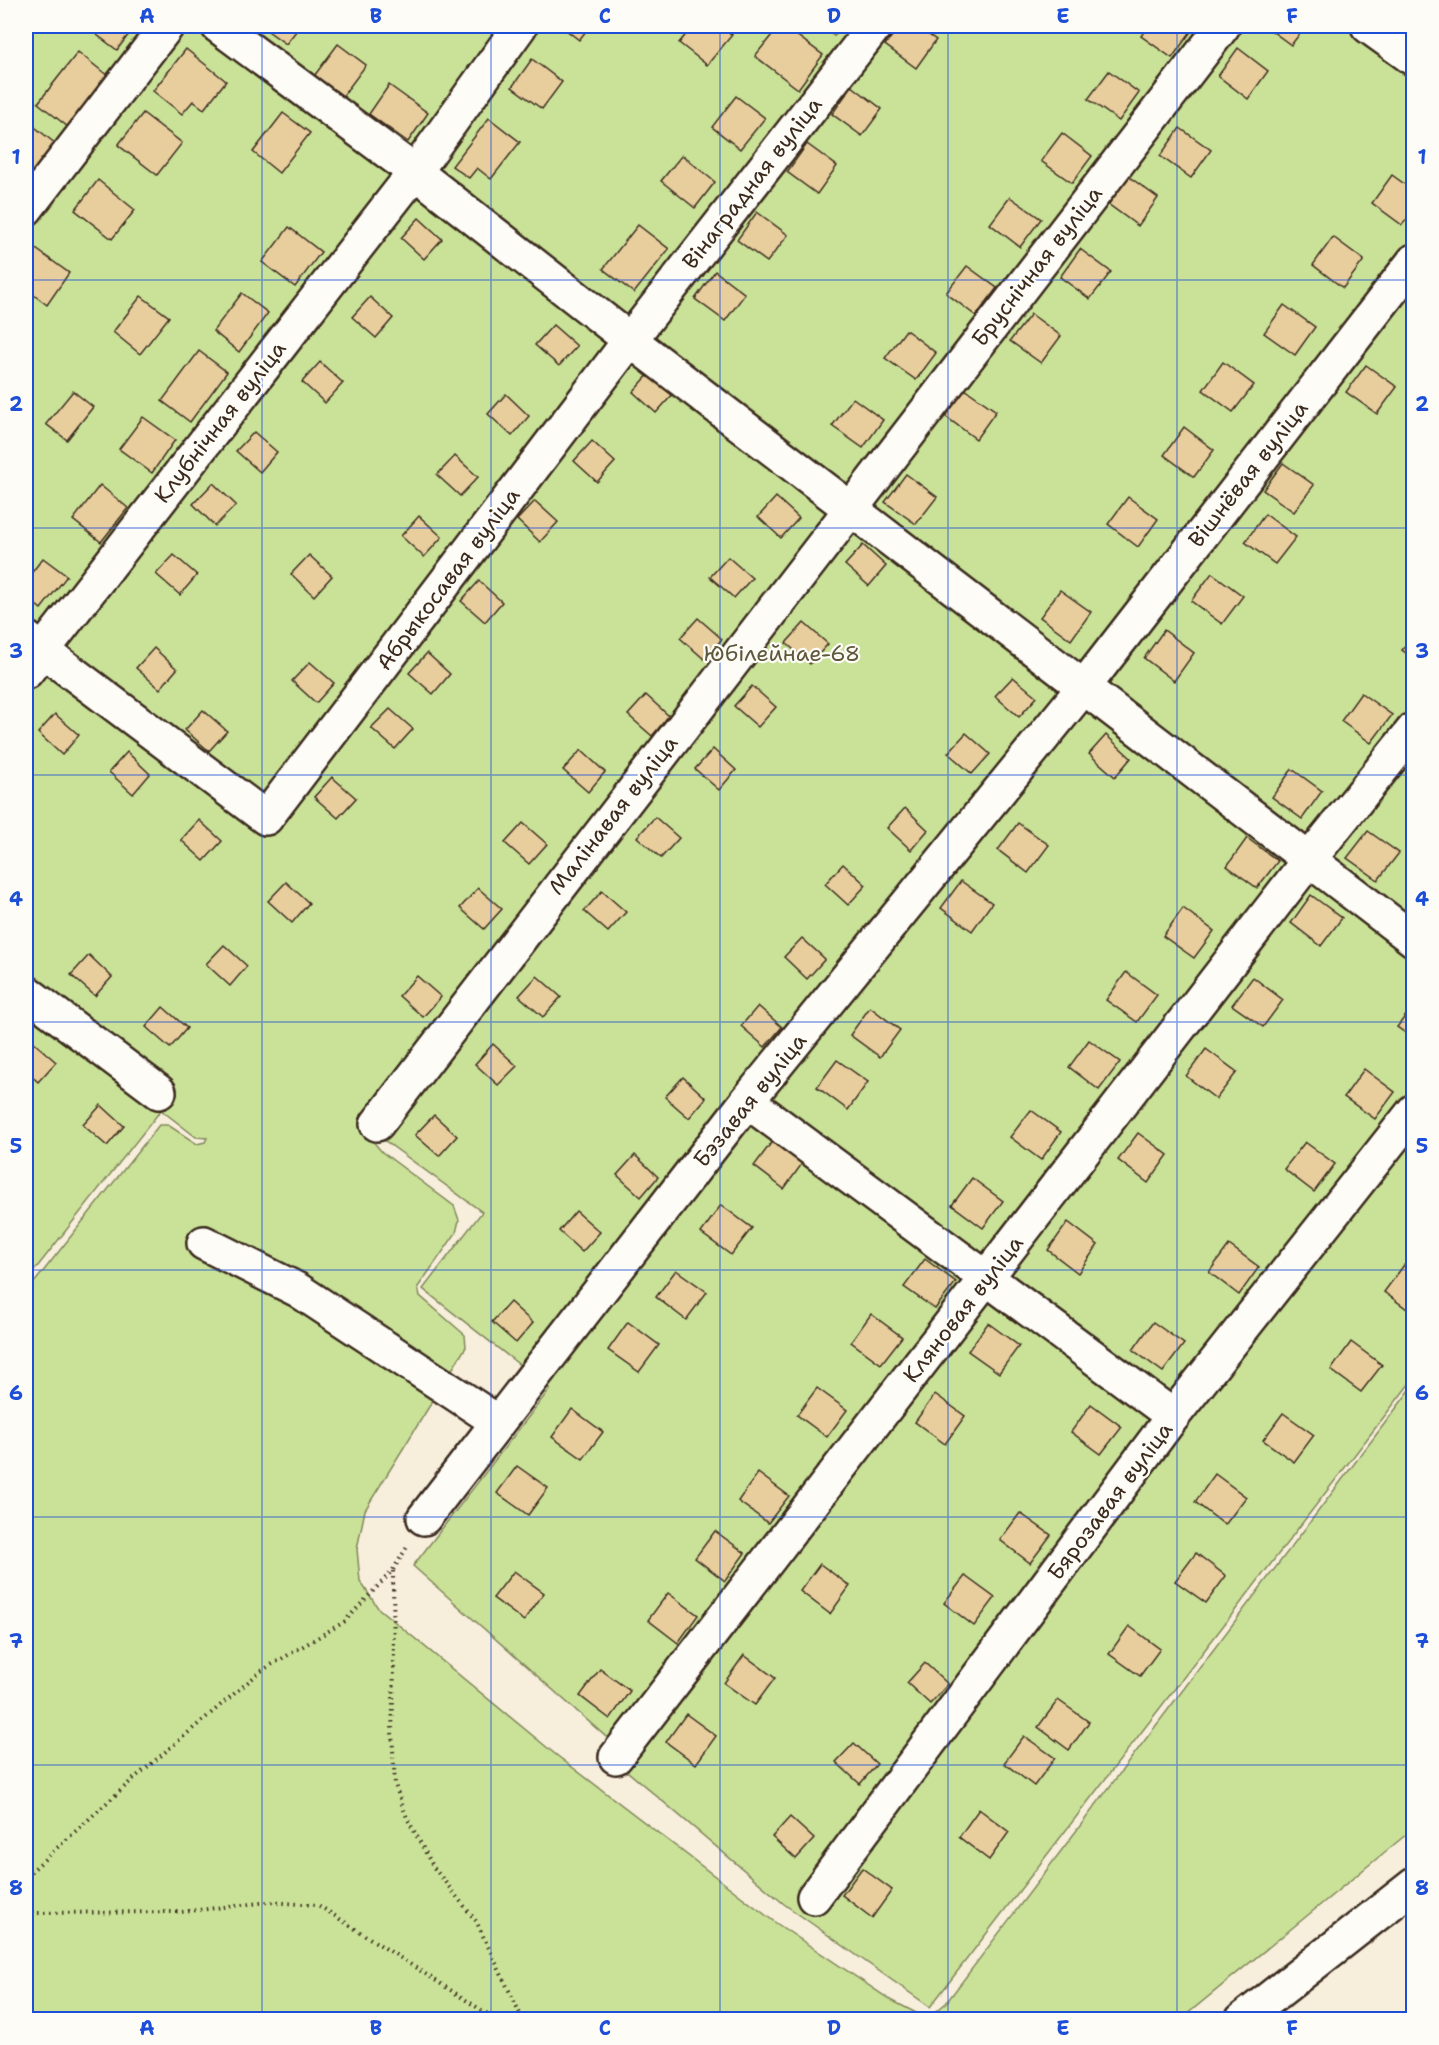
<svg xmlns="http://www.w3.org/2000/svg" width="1439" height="2045" font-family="'Shantell Sans',sans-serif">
<rect width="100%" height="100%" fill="#f7eedc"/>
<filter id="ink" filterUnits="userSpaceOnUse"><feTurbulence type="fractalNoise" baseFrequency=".0167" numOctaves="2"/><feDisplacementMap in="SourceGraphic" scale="12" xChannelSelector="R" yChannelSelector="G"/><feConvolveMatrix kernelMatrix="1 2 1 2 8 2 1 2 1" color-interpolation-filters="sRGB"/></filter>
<g filter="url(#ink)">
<!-- green -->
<path fill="#c9e298" stroke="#82865b" stroke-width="1.5" d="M26 26H1413V1379L930 2007 784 1904 621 1766 614 1744 413 1566 550 1389 423 1289 482 1212 381 1138H370L382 1152 454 1206 459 1220 456 1233 418 1287 420 1296 465 1335 466 1347 365 1510 357 1549 360 1581 378 1608 555 1754 776 1923 889 1999 920 2015 934 2013 946 2003 1413 1386V1829L1181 2019H26V1293L159 1125H168L197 1144 205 1142 207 1138 196 1137 161 1110 26 1281Z"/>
<!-- building -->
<g fill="#e8ce9d" stroke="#3b2a1e" stroke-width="1.5">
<path d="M85 26H135L117 50Z"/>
<path d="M261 26H300L286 44Z"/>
<path d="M561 26H590L579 40Z"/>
<path d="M693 26H720L732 35 707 65 679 43Z"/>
<path d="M779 26H784L823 55 798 89 755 56Z"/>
<path d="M821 26H842L834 36Z"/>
<path d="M900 26H916L936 40 916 68 885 45Z"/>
<path d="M1148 26H1185L1192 30 1172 58 1141 36Z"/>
<path d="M1265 26H1306L1291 45Z"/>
<path d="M338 44 366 65 339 101 311 80Z"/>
<path d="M1238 48 1268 71 1248 99 1218 76Z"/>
<path d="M186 49 226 81 204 109 193 101 182 114 153 91Z"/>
<path d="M78 52 108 76 68 127 38 103Z"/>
<path d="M532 59 562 82 542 109 512 87Z"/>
<path d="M1109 71 1139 93 1119 121 1088 99Z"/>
<path d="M389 85 428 113 408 142 369 114Z"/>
<path d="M852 86 882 109 862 136 832 114Z"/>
<path d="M736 96 765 118 740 149 712 127Z"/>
<path d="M143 113 182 143 157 175 118 145Z"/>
<path d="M283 113 310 133 279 173 253 152Z"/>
<path d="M489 118 520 142 491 179 477 168 469 178 452 166Z"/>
<path d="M26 120 56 144 30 177 26 173Z"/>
<path d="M1180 128 1211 150 1191 178 1160 156Z"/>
<path d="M1062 133 1092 156 1072 183 1041 161Z"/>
<path d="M807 144 837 166 817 194 787 172Z"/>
<path d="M682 155 715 182 695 208 661 181Z"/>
<path d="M1392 175 1414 191V210L1402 225 1372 203Z"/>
<path d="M1128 176 1158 198 1138 226 1108 204Z"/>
<path d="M98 180 135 210 112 239 75 210Z"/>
<path d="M1010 197 1041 219 1020 247 990 224Z"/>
<path d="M757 212 788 235 767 262 737 240Z"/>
<path d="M419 218 442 239 424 259 401 238Z"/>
<path d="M638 225 669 249 634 293 603 269Z"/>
<path d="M289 227 321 252 295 287 262 262Z"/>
<path d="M1333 237 1364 260 1343 288 1313 265Z"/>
<path d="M36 249 69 273 47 305 26 289V264Z"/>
<path d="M1080 249 1111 272 1090 299 1060 277Z"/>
<path d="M967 266 997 288 976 316 946 293Z"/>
<path d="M715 271 745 294 725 321 695 299Z"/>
<path d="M242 293 268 313 239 352 213 331Z"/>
<path d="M141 296 169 317 140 354 113 332Z"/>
<path d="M370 297 393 318 376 338 352 317Z"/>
<path d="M1284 305 1315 327 1295 355 1264 333Z"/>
<path d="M1031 314 1061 336 1041 363 1010 341Z"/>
<path d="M553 325 577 346 559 366 535 345Z"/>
<path d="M906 330 936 353 916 380 885 358Z"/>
<path d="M199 351 227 372 190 422 162 401Z"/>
<path d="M320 362 343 383 325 403 302 382Z"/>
<path d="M1223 362 1254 385 1233 412 1203 390Z"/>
<path d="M1366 365 1397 387 1377 414 1346 392Z"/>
<path d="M651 372 674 393 656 413 633 392Z"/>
<path d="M965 389 996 411 976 439 945 416Z"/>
<path d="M73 391 93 407 67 440 46 424Z"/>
<path d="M506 394 529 416 512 436 488 414Z"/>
<path d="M853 398 883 420 863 448 832 426Z"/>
<path d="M143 417 175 440 152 473 119 449Z"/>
<path d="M1184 427 1214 450 1194 477 1164 455Z"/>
<path d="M254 432 277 452 260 472 236 451Z"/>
<path d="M592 441 615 462 597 482 574 461Z"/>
<path d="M455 456 478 477 460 496 437 475Z"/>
<path d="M1283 463 1314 485 1294 512 1263 490Z"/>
<path d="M906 474 937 497 916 524 885 502Z"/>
<path d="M213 483 236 505 215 526 193 504Z"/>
<path d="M100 485 128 508 101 542 73 520Z"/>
<path d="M776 497 799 518 781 538 758 517Z"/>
<path d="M1128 497 1158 519 1138 547 1108 524Z"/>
<path d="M535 501 558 522 540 542 517 520Z"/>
<path d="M1265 514 1296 537 1275 564 1245 542Z"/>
<path d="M419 516 442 537 424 557 401 536Z"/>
<path d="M863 545 886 566 869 586 845 565Z"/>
<path d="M174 555 197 575 180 595 156 574Z"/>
<path d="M309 555 332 576 314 596 291 574Z"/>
<path d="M728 557 752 578 734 598 710 577Z"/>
<path d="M43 558 67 576 41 609 26 597V580Z"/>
<path d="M1212 573 1243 596 1222 624 1191 601Z"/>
<path d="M479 581 502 602 485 622 461 601Z"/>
<path d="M1060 590 1091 612 1071 640 1040 617Z"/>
<path d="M698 618 722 639 704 659 680 638Z"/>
<path d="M804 623 828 644 810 664 786 643Z"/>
<path d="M1164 630 1194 653 1174 681 1144 658Z"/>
<path d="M1414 634V659L1402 650Z"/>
<path d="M154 648 177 669 160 689 136 668Z"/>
<path d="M427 653 450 674 433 694 409 673Z"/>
<path d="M310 662 334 683 316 703 292 681Z"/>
<path d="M1013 677 1037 697 1019 717 995 696Z"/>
<path d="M752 686 776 707 758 727 734 706Z"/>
<path d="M1361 693 1392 715 1371 743 1341 721Z"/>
<path d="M646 695 669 716 652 736 628 715Z"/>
<path d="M390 709 413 729 395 749 371 728Z"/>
<path d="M203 710 227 731 209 751 185 730Z"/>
<path d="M55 714 79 735 62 755 38 733Z"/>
<path d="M966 733 990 754 972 774 948 753Z"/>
<path d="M1106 735 1131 758 1115 777 1089 754Z"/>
<path d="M713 749 736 770 719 790 695 769Z"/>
<path d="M581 750 605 772 588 792 563 770Z"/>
<path d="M127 752 150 774 133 794 109 772Z"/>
<path d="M1292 769 1322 791 1302 819 1272 797Z"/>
<path d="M332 777 356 798 338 818 314 797Z"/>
<path d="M905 808 928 830 911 850 887 828Z"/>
<path d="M655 817 679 838 661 858 637 837Z"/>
<path d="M199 820 222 841 204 861 181 840Z"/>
<path d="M523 823 547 844 529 864 505 843Z"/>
<path d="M1018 823 1049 845 1028 873 998 850Z"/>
<path d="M1368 831 1399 853 1378 880 1347 858Z"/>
<path d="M1247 838 1278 861 1257 888 1227 866Z"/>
<path d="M843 864 866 885 848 905 825 884Z"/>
<path d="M961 881 992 903 972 931 941 908Z"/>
<path d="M286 882 309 903 292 923 268 901Z"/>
<path d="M478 888 502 909 484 929 460 908Z"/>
<path d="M602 891 626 912 608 932 584 911Z"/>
<path d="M1311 895 1342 918 1321 946 1291 923Z"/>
<path d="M1183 908 1214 931 1194 958 1163 936Z"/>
<path d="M26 913 33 920 26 929Z"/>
<path d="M802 938 825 959 807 979 784 957Z"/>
<path d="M224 945 247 966 230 986 206 964Z"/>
<path d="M89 955 112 977 95 996 71 975Z"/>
<path d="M1126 972 1157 995 1137 1022 1106 1000Z"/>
<path d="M417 976 441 997 423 1017 399 996Z"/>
<path d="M537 976 561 997 543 1017 519 996Z"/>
<path d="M1253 977 1283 1000 1263 1027 1232 1005Z"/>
<path d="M1414 1005V1039L1397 1027Z"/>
<path d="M758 1006 782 1027 765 1047 741 1026Z"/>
<path d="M163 1007 187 1028 170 1048 146 1027Z"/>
<path d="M870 1007 900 1030 880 1057 850 1035Z"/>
<path d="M1089 1040 1120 1062 1099 1090 1069 1067Z"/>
<path d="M32 1041 56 1062 38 1082 26 1071V1048Z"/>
<path d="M493 1044 517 1066 498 1085 475 1064Z"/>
<path d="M1206 1049 1237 1072 1216 1099 1186 1076Z"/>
<path d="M837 1060 868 1082 848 1110 817 1087Z"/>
<path d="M1364 1069 1395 1092 1375 1119 1344 1097Z"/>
<path d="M683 1077 706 1098 689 1118 665 1097Z"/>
<path d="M101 1105 124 1126 107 1146 83 1125Z"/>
<path d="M1031 1110 1061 1132 1041 1160 1010 1137Z"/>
<path d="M434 1115 457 1136 439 1156 415 1135Z"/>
<path d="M1138 1133 1168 1155 1148 1183 1118 1160Z"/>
<path d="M774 1139 804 1161 784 1189 754 1166Z"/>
<path d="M1305 1142 1335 1164 1314 1192 1284 1169Z"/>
<path d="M635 1155 658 1177 641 1197 617 1175Z"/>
<path d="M972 1178 1003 1201 983 1228 952 1205Z"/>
<path d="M721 1205 752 1228 731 1255 701 1233Z"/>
<path d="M576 1211 600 1232 582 1252 559 1231Z"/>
<path d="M1068 1222 1098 1245 1078 1273 1048 1250Z"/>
<path d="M1229 1245 1259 1267 1239 1295 1209 1272Z"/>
<path d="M925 1259 956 1282 935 1309 904 1287Z"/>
<path d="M1404 1265 1414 1272V1314L1384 1292Z"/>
<path d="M676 1270 707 1292 686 1320 656 1297Z"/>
<path d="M510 1302 533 1323 516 1343 492 1322Z"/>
<path d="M871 1314 902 1337 881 1364 851 1342Z"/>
<path d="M628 1322 659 1345 639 1372 608 1350Z"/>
<path d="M1153 1322 1184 1344 1163 1372 1133 1350Z"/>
<path d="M988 1323 1019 1346 999 1373 968 1351Z"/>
<path d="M1351 1342 1382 1365 1361 1392 1331 1370Z"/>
<path d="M817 1388 847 1410 827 1437 797 1415Z"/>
<path d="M935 1394 965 1416 945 1444 915 1422Z"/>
<path d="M1091 1404 1122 1427 1101 1454 1071 1432Z"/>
<path d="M572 1409 603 1432 583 1459 552 1437Z"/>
<path d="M1283 1413 1314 1435 1294 1462 1263 1440Z"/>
<path d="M517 1466 548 1488 528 1515 497 1493Z"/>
<path d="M758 1473 789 1496 768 1523 738 1501Z"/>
<path d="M1215 1474 1246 1497 1225 1525 1195 1502Z"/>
<path d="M1020 1513 1051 1535 1030 1563 1000 1540Z"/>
<path d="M715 1531 745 1553 725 1581 695 1558Z"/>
<path d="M1196 1553 1226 1576 1206 1603 1175 1581Z"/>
<path d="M820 1564 850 1586 830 1614 800 1591Z"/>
<path d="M514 1571 544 1593 524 1621 493 1598Z"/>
<path d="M965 1576 995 1598 974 1626 944 1603Z"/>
<path d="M668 1593 698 1615 678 1643 648 1620Z"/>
<path d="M1129 1626 1160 1649 1140 1676 1109 1654Z"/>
<path d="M744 1655 775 1678 755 1705 724 1683Z"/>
<path d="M925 1663 948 1684 930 1704 907 1683Z"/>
<path d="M600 1669 630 1691 610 1719 580 1696Z"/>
<path d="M1058 1700 1089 1722 1069 1750 1038 1727Z"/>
<path d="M686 1714 716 1736 696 1764 666 1742Z"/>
<path d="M1024 1736 1055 1758 1034 1786 1004 1763Z"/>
<path d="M854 1743 877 1764 860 1784 836 1762Z"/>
<path d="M979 1809 1009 1832 989 1860 959 1837Z"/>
<path d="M790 1817 814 1839 796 1859 772 1837Z"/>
<path d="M862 1868 892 1890 872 1918 842 1895Z"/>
</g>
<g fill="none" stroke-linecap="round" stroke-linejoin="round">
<defs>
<g id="minor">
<path d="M218 26 415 172 630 340 1414 940"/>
<path d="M1368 26 1414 59"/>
<path d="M26 209 167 26"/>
<path d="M26 638 266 818 630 340 875 26"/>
<path d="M26 672 415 172 520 26"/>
<path d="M26 992 159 1092"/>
<path d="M747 1101 1173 1416"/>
<path d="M377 1124 1223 26"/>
<path d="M204 1243 298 1290 498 1422"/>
<path d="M424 1518 747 1101 1083 688 1414 261"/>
<path d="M616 1757 1308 861 1414 729"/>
<path d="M814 1897 1173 1416 1414 1111"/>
<path d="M1242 2020 1414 1885"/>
</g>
</defs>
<!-- minor casing -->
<use href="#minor" stroke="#3b2a1e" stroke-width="38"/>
<!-- path -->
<g stroke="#3b2a1e" stroke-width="4" stroke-dasharray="1.5 4.5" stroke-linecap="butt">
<path d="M393 1571 394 1670 392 1732 395 1785 407 1818 434 1868 476 1921 523 2020"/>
<path d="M26 1876 131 1781 261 1671 344 1622 393 1570 407 1547"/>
<path d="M26 1913 181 1912 268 1902 318 1905 497 2020"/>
</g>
<!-- minor -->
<use href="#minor" stroke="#fdfcf7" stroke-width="33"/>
</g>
</g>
<!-- grid -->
<path fill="none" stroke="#1d4ed8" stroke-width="1.5" stroke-opacity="0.55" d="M262 26V2020M491 26V2020M720 26V2020M948 26V2020M1177 26V2020M26 280H1414M26 528H1414M26 775H1414M26 1022H1414M26 1270H1414M26 1517H1414M26 1765H1414"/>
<g text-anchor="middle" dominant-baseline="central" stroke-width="4.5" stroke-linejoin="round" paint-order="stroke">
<!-- street labels -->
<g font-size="22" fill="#3b2a1e" stroke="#fdfcf7">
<text transform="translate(752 183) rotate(-52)">Вінаградная вуліца</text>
<text transform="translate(1037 266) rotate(-52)">Бруснічная вуліца</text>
<text transform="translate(220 422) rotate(-52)">Клубнічная вуліца</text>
<text transform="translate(1248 474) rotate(-52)">Вішнёвая вуліца</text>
<text transform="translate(448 579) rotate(-53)">Абрыкосавая вуліца</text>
<text transform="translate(613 815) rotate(-52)">Малінавая вуліца</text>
<text transform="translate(750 1100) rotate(-51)">Бэзавая вуліца</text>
<text transform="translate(963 1309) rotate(-52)">Кляновая вуліца</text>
<text transform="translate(1110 1501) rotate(-53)">Бярозавая вуліца</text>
</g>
<!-- park labels -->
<g font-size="22" fill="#5e583c" stroke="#fdfcf7">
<text x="782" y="653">Юбілейнае-68</text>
</g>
</g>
<!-- margin -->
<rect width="1439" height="2045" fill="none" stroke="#fdfcf7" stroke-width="66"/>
<rect x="33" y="33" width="1373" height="1979" fill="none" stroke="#1d4ed8" stroke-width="2"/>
<g font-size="20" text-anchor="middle" font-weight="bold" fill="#1d4ed8">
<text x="147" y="23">A</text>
<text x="376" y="23">B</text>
<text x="605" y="23">C</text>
<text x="834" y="23">D</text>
<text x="1063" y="23">E</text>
<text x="1292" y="23">F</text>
<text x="16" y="164">1</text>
<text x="1422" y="164">1</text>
<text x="16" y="411">2</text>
<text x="1422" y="411">2</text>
<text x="16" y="658">3</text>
<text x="1422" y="658">3</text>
<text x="16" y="906">4</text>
<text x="1422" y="906">4</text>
<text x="16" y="1153">5</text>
<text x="1422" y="1153">5</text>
<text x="16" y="1400">6</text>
<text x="1422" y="1400">6</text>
<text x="16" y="1648">7</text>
<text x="1422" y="1648">7</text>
<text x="16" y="1895">8</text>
<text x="1422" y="1895">8</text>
<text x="147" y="2035">A</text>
<text x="376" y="2035">B</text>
<text x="605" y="2035">C</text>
<text x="834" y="2035">D</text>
<text x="1063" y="2035">E</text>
<text x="1292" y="2035">F</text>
</g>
</svg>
